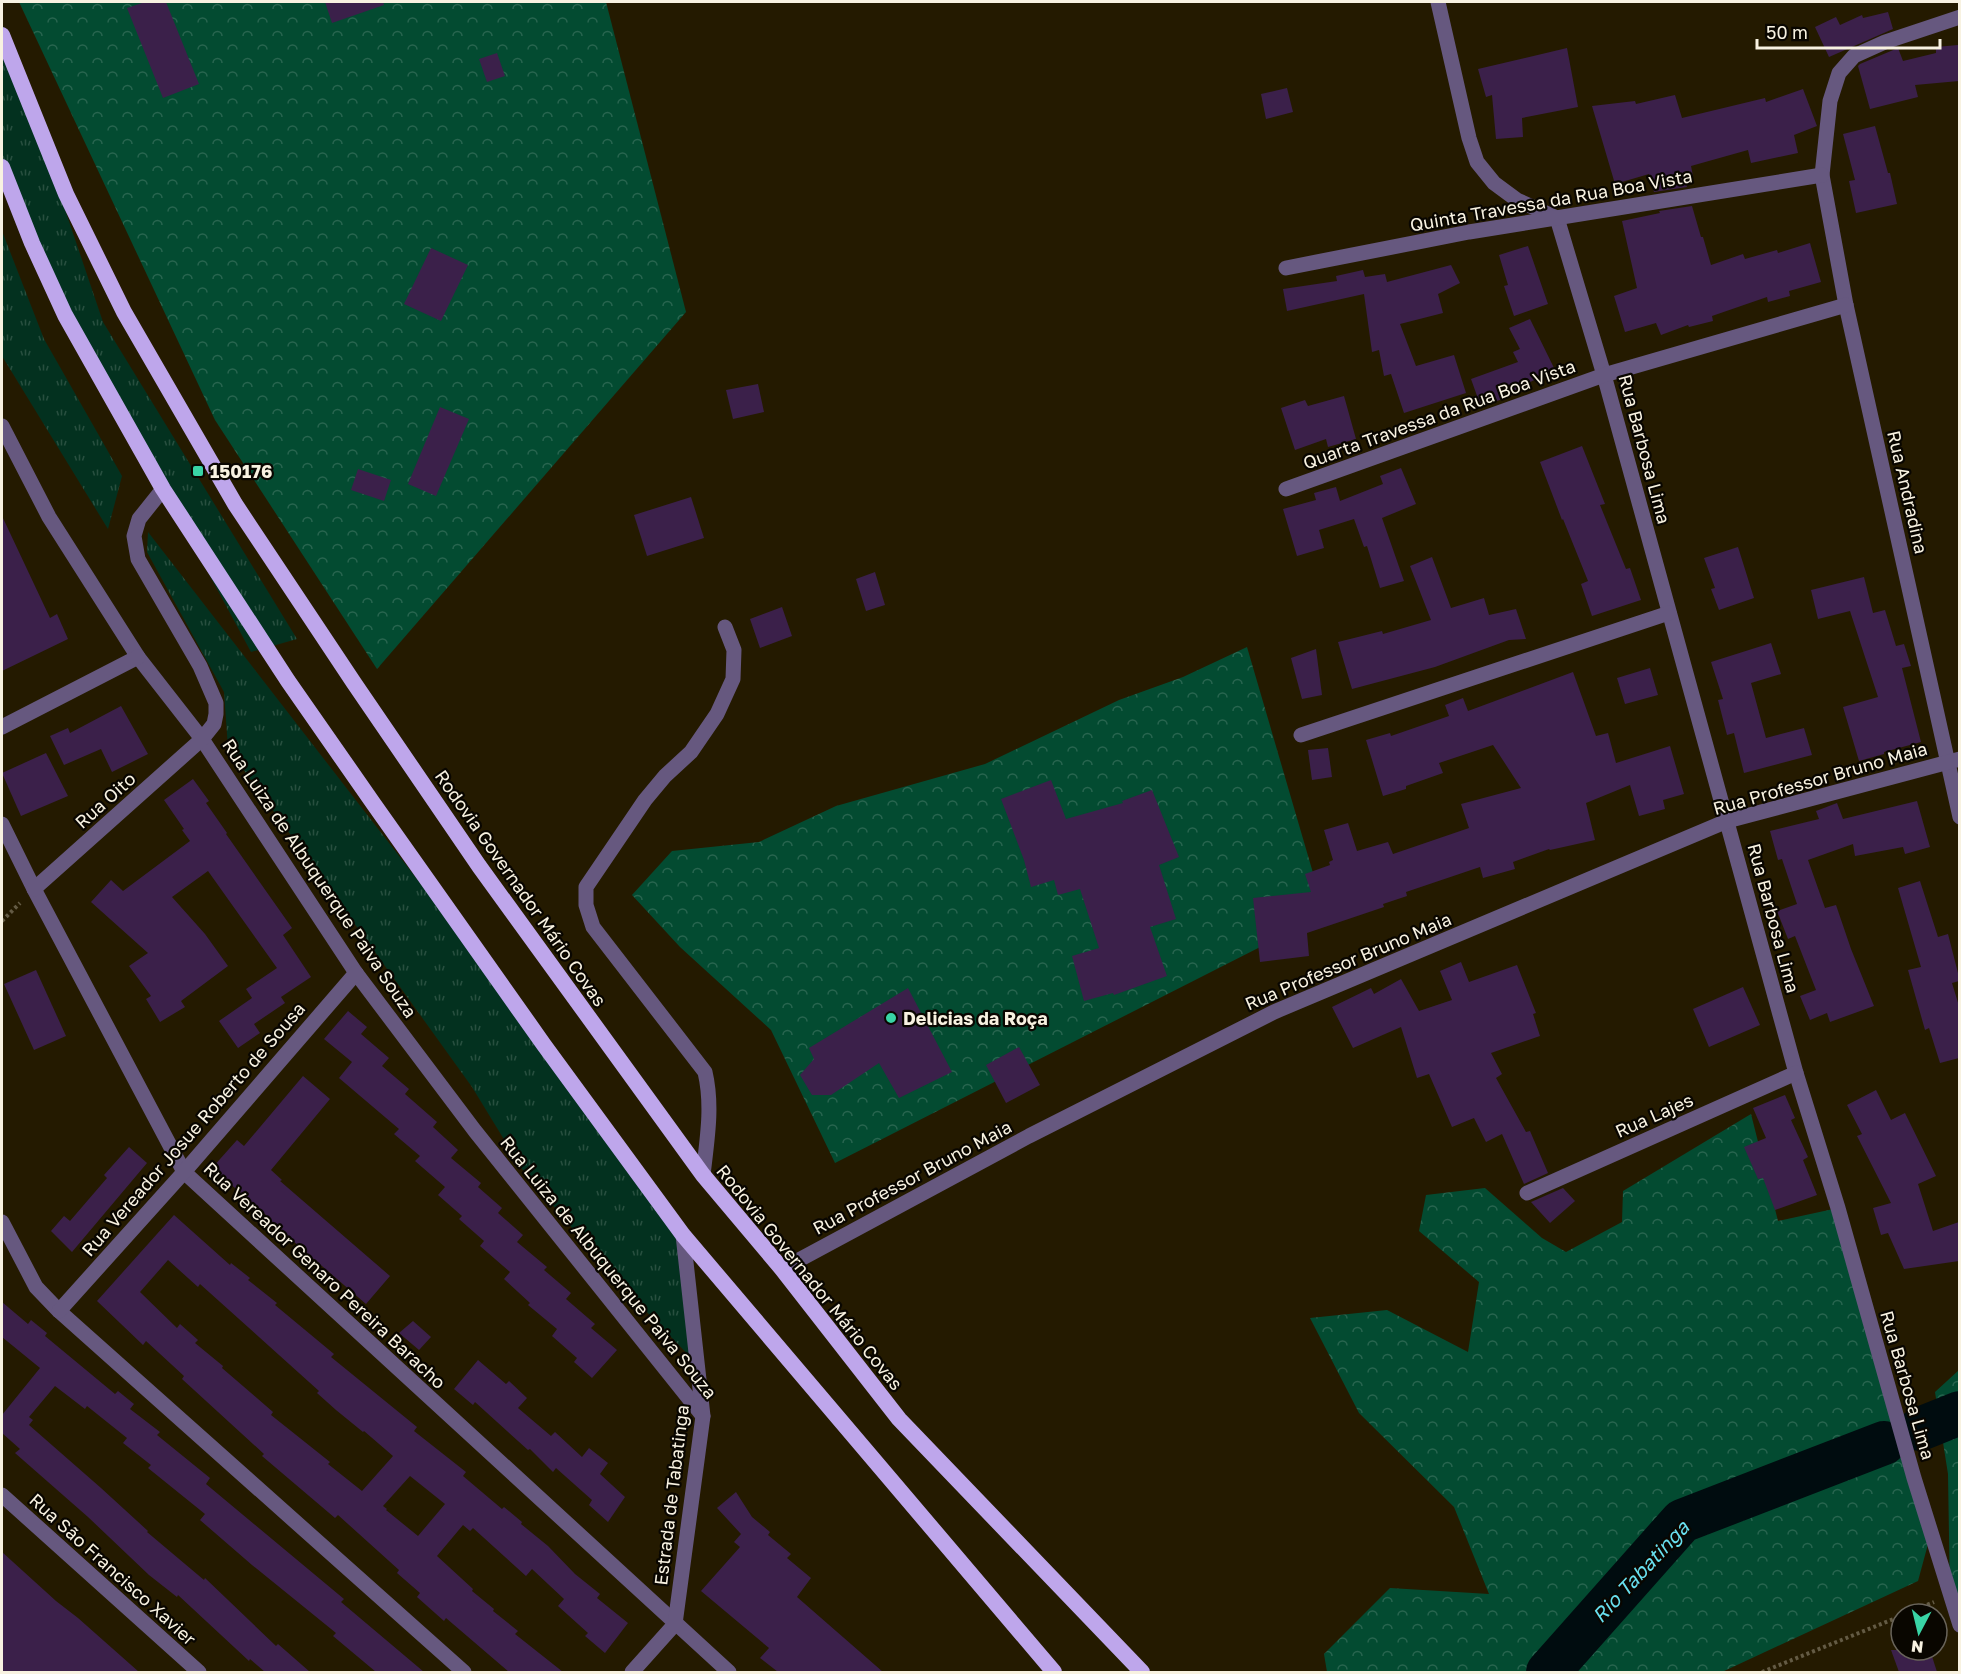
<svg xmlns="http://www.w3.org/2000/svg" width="1961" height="1674" font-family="'Golos Text',sans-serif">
<defs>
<pattern id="grass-tufts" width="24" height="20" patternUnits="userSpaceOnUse" patternTransform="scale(1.5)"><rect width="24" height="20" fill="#03311f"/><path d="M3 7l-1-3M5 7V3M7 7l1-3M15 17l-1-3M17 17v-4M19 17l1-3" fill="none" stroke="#284f3f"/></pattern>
<pattern id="forest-crowns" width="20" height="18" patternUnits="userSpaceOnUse" patternTransform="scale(1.5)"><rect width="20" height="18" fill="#034b31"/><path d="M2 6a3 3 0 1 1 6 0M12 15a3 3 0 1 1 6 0" fill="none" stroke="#28654f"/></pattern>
</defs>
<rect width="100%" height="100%" fill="#241a00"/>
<!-- grass -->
<g fill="url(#grass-tufts)">
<path d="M2 23 103 322 297 639 251 652 163 489 75 334 2 166Z"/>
<path d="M2 231 44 339 122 476 108 529 2 356Z"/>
<path d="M148 532 527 1021 683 1235 698 1365 618 1282 522 1169 472 1087 228 748 224 692 147 552Z"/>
</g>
<!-- forest -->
<g fill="url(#forest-crowns)">
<path d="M19 2H606L686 312 377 669 215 420Z"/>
<path d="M1247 647 1325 914 835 1163 771 1030 680 947 632 895 672 851 759 842 836 806 985 764 1119 700 1183 677Z"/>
<path d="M1751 1114 1778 1221 1838 1208 1931 1533 1918 1581 1722 1672H1327L1324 1654 1390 1588 1489 1594 1454 1507 1359 1413 1310 1318 1387 1310 1468 1352 1479 1282 1419 1231 1426 1195 1485 1188 1542 1238 1566 1252 1622 1222 1623 1191Z"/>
<path d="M1959 1370 1960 1593 1950 1596 1948 1474 1935 1392Z"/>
</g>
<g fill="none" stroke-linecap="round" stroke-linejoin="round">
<!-- river -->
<g stroke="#000c0f" stroke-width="44">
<path d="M1920 1429 1960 1413"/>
<path d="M1548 1672 1682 1521 1884 1443"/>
</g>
</g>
<!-- building -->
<g fill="#3b204a" fill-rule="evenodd">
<path d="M145 2H166L199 84 163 98 127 8Z"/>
<path d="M325 2H383L384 5 332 23Z"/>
<path d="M1888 12 1893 29 1829 57 1815 27 1836 17 1840 25 1862 15 1863 18Z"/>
<path d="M1958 45 1959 81 1915 85 1918 97 1870 109 1858 66 1860 64 1898 48 1903 61 1936 53V47Z"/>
<path d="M1567 48 1578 107 1522 118 1523 137 1496 139 1492 95 1486 97 1478 69Z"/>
<path d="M497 53 505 76 487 82 479 59Z"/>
<path d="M1287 88 1293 112 1266 119 1261 94Z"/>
<path d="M1803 89 1817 126 1794 135 1798 153 1751 163 1748 150 1691 166 1693 176 1685 178 1687 187 1654 192 1649 174 1615 184 1592 106 1635 101 1636 104 1675 95 1682 118 1765 98 1766 102Z"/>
<path d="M1875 126 1888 173H1890L1897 204 1856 213 1849 181 1855 180 1843 134Z"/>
<path d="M1692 206 1701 237H1703L1711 265 1743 254 1745 259 1777 250 1778 253 1810 243 1821 282 1789 291 1790 296 1768 302 1767 297 1712 316 1713 321 1689 327 1688 325 1661 335 1656 323 1625 332 1614 296 1637 288 1622 221 1660 213 1659 211Z"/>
<path d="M1528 246 1548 304 1514 316 1504 286 1508 285 1499 255Z"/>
<path d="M431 248 468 265 441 321 404 304Z"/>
<path d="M1451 265 1460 283 1438 294 1443 313 1400 324 1416 366 1454 355 1466 393 1404 413 1391 374 1384 376 1379 350 1372 352 1364 294 1287 311 1283 289 1337 281 1336 276 1363 270 1365 277 1385 274 1387 282Z"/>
<path d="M1530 319 1555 370 1522 386 1524 391 1481 407 1471 379 1518 362 1513 352 1520 349 1509 328Z"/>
<path d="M758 384 764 412 733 419 726 390Z"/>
<path d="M1344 396 1356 439 1328 447 1326 439 1295 450 1281 408 1305 400 1308 406Z"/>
<path d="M440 407 469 419 436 496 408 484Z"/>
<path d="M1582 446 1605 504 1600 505 1626 569 1630 568 1641 600 1592 616 1581 584 1588 581 1563 519 1562 520 1540 462Z"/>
<path d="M1401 468 1416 504 1382 518 1404 581 1380 588 1367 546 1364 547 1354 519 1319 530 1324 548 1297 556 1283 509 1316 500 1314 493 1336 487 1340 501 1383 484 1380 476Z"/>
<path d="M358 469 391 480 384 501 351 490Z"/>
<path d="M691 497 704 538 647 556 634 515Z"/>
<path d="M2 516 50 618 57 614 68 639 2 671Z"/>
<path d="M1738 547 1754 598 1719 610 1711 589 1715 588 1704 558Z"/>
<path d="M1432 557 1451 608 1484 598 1489 615 1516 609 1526 639 1509 640 1435 667 1352 689 1338 642 1382 631 1383 634 1431 620 1410 566Z"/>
<path d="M875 572 885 605 866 611 856 579Z"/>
<path d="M1864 577 1873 613 1885 610 1896 646 1904 644 1911 666 1902 668 1921 742 1884 752V754L1859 761 1843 707 1878 697 1850 611 1818 619 1811 590Z"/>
<path d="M782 607 792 636 760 648 750 619Z"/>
<path d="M1771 643 1781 674 1751 683 1766 738 1804 728 1812 755 1744 773 1734 733 1727 735 1718 700 1723 699 1711 662Z"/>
<path d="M1316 649 1322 695 1302 699 1291 658Z"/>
<path d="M1650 668 1658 695 1625 704 1617 678Z"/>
<path d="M1573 672 1596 736 1608 733 1616 763 1670 746 1684 794 1663 800 1665 809 1639 816 1630 785 1586 803 1595 840 1550 850 1549 849 1513 862 1515 869 1483 878 1480 867 1406 892 1407 896 1383 904 1384 907 1307 933 1309 956 1260 962 1253 898 1311 892 1305 874 1330 865 1329 862 1333 860 1324 830 1348 823 1357 851 1388 842 1393 854 1469 828 1461 804 1521 788 1493 745 1439 763 1443 773 1406 786V789L1383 796 1366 740 1390 733 1391 736 1449 716 1445 705 1463 698 1468 711Z"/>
<path d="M121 706 148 754 112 772 101 749 64 765 50 736 68 728 70 733Z"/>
<path d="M1328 748 1332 777 1312 780 1308 750Z"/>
<path d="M46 753 68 796 21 816 2 773Z"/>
<path d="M193 779 209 801 206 803 227 833 226 834 292 928 283 935 311 977 281 997 285 1003 254 1024 260 1033 238 1048 219 1021 252 998 246 989 277 968 208 871 172 897 205 934 228 966 181 1001 185 1007 160 1022 146 999 151 996 129 966 148 953 91 902 111 880 123 891 190 841 182 830 184 829 164 800Z"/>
<path d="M1051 780 1066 819 1123 803 1122 801 1152 790 1179 857 1159 865 1176 919 1150 927 1167 976 1114 995 1113 993 1084 1001 1072 956 1099 948 1080 889 1058 895 1054 880 1031 887 1024 860 1001 799Z"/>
<path d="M1917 801 1930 847 1905 854 1903 847 1855 856 1853 844 1808 860 1825 908 1836 905 1851 949 1874 1006 1830 1022 1827 1013 1810 1020 1800 996 1816 990 1795 936 1788 939 1777 911 1797 904 1782 859 1778 860 1770 831 1819 819 1816 811 1837 803 1843 819Z"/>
<path d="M1920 881 1938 937 1948 934 1959 977V981L1952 983 1959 1006V1058L1940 1063 1929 1028 1925 1030 1908 970 1921 967 1898 888Z"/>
<path d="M1461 962 1469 982 1517 965 1536 1013 1533 1014 1540 1036 1491 1053 1502 1074 1496 1078 1526 1132 1530 1131 1548 1173 1524 1184 1502 1134 1486 1142 1474 1118 1452 1127 1429 1074 1417 1078 1401 1027 1353 1048 1332 1007 1371 988 1374 994 1401 979 1419 1011 1452 1000 1440 971Z"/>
<path d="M36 970 66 1036 34 1050 4 984Z"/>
<path d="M1743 987 1760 1025 1709 1047 1693 1009Z"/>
<path d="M908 988 952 1072 899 1098 879 1063 831 1095H812L800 1075 814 1059 809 1048Z"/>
<path d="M348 1011 367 1027 361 1034 389 1058 382 1066 409 1089 405 1094 437 1122 433 1127 458 1150 451 1158 481 1183 478 1187 502 1208 498 1213 523 1235 517 1242 547 1267 544 1270 571 1293 566 1299 595 1324 591 1328 617 1350 592 1378 574 1362 577 1358 552 1336 557 1329 528 1305 530 1303 504 1279 510 1272 480 1246 484 1241 459 1219 462 1216 438 1195 445 1187 415 1161 420 1156 394 1134 399 1129 339 1078 352 1062 324 1039Z"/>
<path d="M1019 1047 1040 1085 1006 1103 986 1065Z"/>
<path d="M303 1076 330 1099 271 1170 282 1180 280 1181 390 1276 366 1304 264 1216 266 1215 212 1168 237 1140 244 1146Z"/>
<path d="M1876 1090 1891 1120 1905 1113 1936 1176 1918 1184 1933 1231 1959 1222V1261L1904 1269 1888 1233 1881 1235 1873 1208 1891 1203 1857 1136 1862 1134 1847 1105Z"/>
<path d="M1785 1095 1795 1118 1791 1120 1808 1157 1803 1160 1817 1195 1775 1210 1763 1178 1758 1179 1744 1147 1766 1138 1753 1108Z"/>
<path d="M129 1147 147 1163 72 1252 51 1231 64 1216 70 1221 107 1178 104 1175Z"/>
<path d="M1563 1188 1575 1201 1550 1223 1531 1202Z"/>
<path d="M174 1215 230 1265 231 1263 250 1278 248 1280 277 1303 275 1305 334 1354 331 1357 417 1427 414 1431 466 1472 463 1476 502 1509 504 1507 522 1522 521 1524 548 1546 575 1574 600 1594 597 1598 628 1623 605 1653 585 1636 588 1633 558 1606 564 1599 532 1569 526 1576 473 1528 470 1531 463 1525 437 1556 473 1589 472 1591 494 1609 493 1611 518 1631 515 1634 563 1672H509L446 1618 444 1621 417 1597 420 1593 397 1573 399 1570 338 1515 335 1518 262 1456 264 1454 182 1379 184 1376 146 1341 143 1345 97 1301ZM168 1260 198 1287 200 1284 319 1391 317 1393 336 1410 363 1432 364 1431 393 1456 362 1491 328 1464 330 1462 271 1415 273 1412 222 1368 223 1366 195 1343 198 1340 180 1324 177 1328 140 1292ZM410 1476 445 1504 418 1536 386 1510 387 1509 383 1506Z"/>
<path d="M2 1302 28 1324 31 1320 47 1333 45 1336 115 1394 118 1391 134 1404 130 1409 160 1432 157 1435 210 1478 206 1484 344 1599 341 1602 424 1672H376L333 1636 336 1633 252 1565 200 1520 205 1514 148 1468 151 1465 123 1443 127 1438 87 1406 85 1409 55 1386 29 1417 33 1420 29 1425 101 1488 148 1531 147 1532 204 1580 205 1578 276 1646 278 1644 310 1672H265L250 1659 249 1661 178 1595 177 1597 149 1575 88 1517 15 1453 20 1449 2 1433V1415L40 1368 2 1337Z"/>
<path d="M413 1321 431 1337 419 1350 399 1333Z"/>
<path d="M478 1360 506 1384 509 1381 527 1398 518 1408 551 1436 555 1432 582 1457 589 1448 608 1463 600 1474 625 1497 608 1522 589 1505 592 1500 556 1468 553 1472 530 1449 528 1450 475 1402 473 1405 454 1389Z"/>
<path d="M736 1492 752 1517 770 1532 768 1535 791 1554 787 1558 811 1578 797 1597 883 1672H778L760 1658 769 1648 701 1591 740 1547 734 1542 741 1534 717 1508Z"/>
<path d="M2 1552 56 1601 78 1618 139 1672H2Z"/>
<path d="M1891 1650H1930L1937 1672H1899Z"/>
</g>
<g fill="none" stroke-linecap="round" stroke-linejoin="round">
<!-- path -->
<g stroke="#645b44" stroke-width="4" stroke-dasharray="3 3" stroke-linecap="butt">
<path d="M2 921 20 903"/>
<path d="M1905 1614 1934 1602"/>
<path d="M1762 1672 1901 1616"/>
</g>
<!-- minor -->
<g stroke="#66587f" stroke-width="15">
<path d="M1438 2 1469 138 1477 162 1494 183 1517 200 1557 218 1604 375 1796 1073 1838 1208 1914 1478 1960 1625"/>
<path d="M1960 17 1885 42 1854 56 1839 73 1830 101 1822 175 1846 305 1960 817"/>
<path d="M1286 268 1469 232 1822 175"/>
<path d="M2 426 49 517 138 657 202 739 356 973 475 1131 703 1416"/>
<path d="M1286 489 1604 375 1846 305"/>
<path d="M2 727 138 657"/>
<path d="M1301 735 1669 613"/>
<path d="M2 824 34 889 184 1172 729 1672"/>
<path d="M34 889 202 739 214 724 216 714V703L200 666 138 559 134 536 139 519 163 489"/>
<path d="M703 1175C707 1140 713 1106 705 1072L593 927 586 905V887L645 800 665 776 691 752 717 714 733 679 734 650 725 627"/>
<path d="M1527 1193 1796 1073"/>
<path d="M2 1222 36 1287 59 1311 464 1672"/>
<path d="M782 1269 1029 1136 1274 1012 1727 821 1960 759"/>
<path d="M59 1311 184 1172 356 973"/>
<path d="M2 1495 199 1672"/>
<path d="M632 1672 675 1624 703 1416 683 1235"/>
</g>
<!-- trunk -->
<g stroke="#bea6eb" stroke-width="16">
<path d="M2 35 66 194 124 312 235 504 354 683 479 866 703 1175 782 1269 899 1419 1142 1672"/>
<path d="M2 167 32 243 65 315 163 489 288 681 373 803 544 1045 683 1235 1054 1672"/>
</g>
</g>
<!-- markers -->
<g fill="#39d4a5" stroke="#090600" stroke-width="2">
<rect x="192" y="465" width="12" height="12" rx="3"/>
<circle cx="891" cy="1018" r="6"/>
</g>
<g text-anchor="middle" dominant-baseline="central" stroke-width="4.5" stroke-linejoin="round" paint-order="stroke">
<!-- street labels -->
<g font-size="18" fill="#f8f2e1" stroke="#090600">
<text transform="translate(1551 200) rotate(-10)">Quinta Travessa da Rua Boa Vista</text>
<text transform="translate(1439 414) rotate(-20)">Quarta Travessa da Rua Boa Vista</text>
<text transform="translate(1645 449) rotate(75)">Rua Barbosa Lima</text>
<text transform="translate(1908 492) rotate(77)">Rua Andradina</text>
<text transform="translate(1820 778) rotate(-16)">Rua Professor Bruno Maia</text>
<text transform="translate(105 800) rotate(-42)">Rua Oito</text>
<text transform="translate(320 878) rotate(56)">Rua Luiza de Albuquerque Paiva Souza</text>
<text transform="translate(521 888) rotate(55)">Rodovia Governador Mário Covas</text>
<text transform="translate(1774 918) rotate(75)">Rua Barbosa Lima</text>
<text transform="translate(1348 961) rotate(-23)">Rua Professor Bruno Maia</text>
<text transform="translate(1654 1115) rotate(-24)">Rua Lajes</text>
<text transform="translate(193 1129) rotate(-49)">Rua Vereador Josue Roberto de Sousa</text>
<text transform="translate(912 1177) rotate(-28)">Rua Professor Bruno Maia</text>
<text transform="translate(609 1267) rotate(51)">Rua Luiza de Albuquerque Paiva Souza</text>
<text transform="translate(325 1275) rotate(43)">Rua Vereador Genaro Pereira Baracho</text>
<text transform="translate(810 1277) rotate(51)">Rodovia Governador Mário Covas</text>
<text transform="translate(1908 1385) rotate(74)">Rua Barbosa Lima</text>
<text transform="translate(671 1495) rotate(-83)">Estrada de Tabatinga</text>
<text transform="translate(113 1569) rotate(42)">Rua São Francisco Xavier</text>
</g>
<!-- poi labels -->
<g font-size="18" font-weight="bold" fill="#f8f2e1" stroke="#090600" text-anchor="start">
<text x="210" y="471">150176</text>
<text x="903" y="1018">Delicias da Roça</text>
</g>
<!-- water labels -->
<g font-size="20" font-style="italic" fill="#68dfee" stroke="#090600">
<text transform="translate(1640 1571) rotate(-47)">Rio Tabatinga</text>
</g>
</g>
<!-- border -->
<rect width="1961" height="1674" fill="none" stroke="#f8f2e1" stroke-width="6"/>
<!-- north arrow -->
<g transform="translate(1919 1632) rotate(187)"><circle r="28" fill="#090600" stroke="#69645a" stroke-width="1.5"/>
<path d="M0-4.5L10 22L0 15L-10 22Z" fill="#39d4a5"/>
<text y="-9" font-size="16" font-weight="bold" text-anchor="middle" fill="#f8f2e1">N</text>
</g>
<!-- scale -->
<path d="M1757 39v9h183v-9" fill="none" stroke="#f8f2e1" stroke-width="3"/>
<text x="1766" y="39" font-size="18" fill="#f8f2e1" stroke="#090600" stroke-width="4.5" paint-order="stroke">50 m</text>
</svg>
